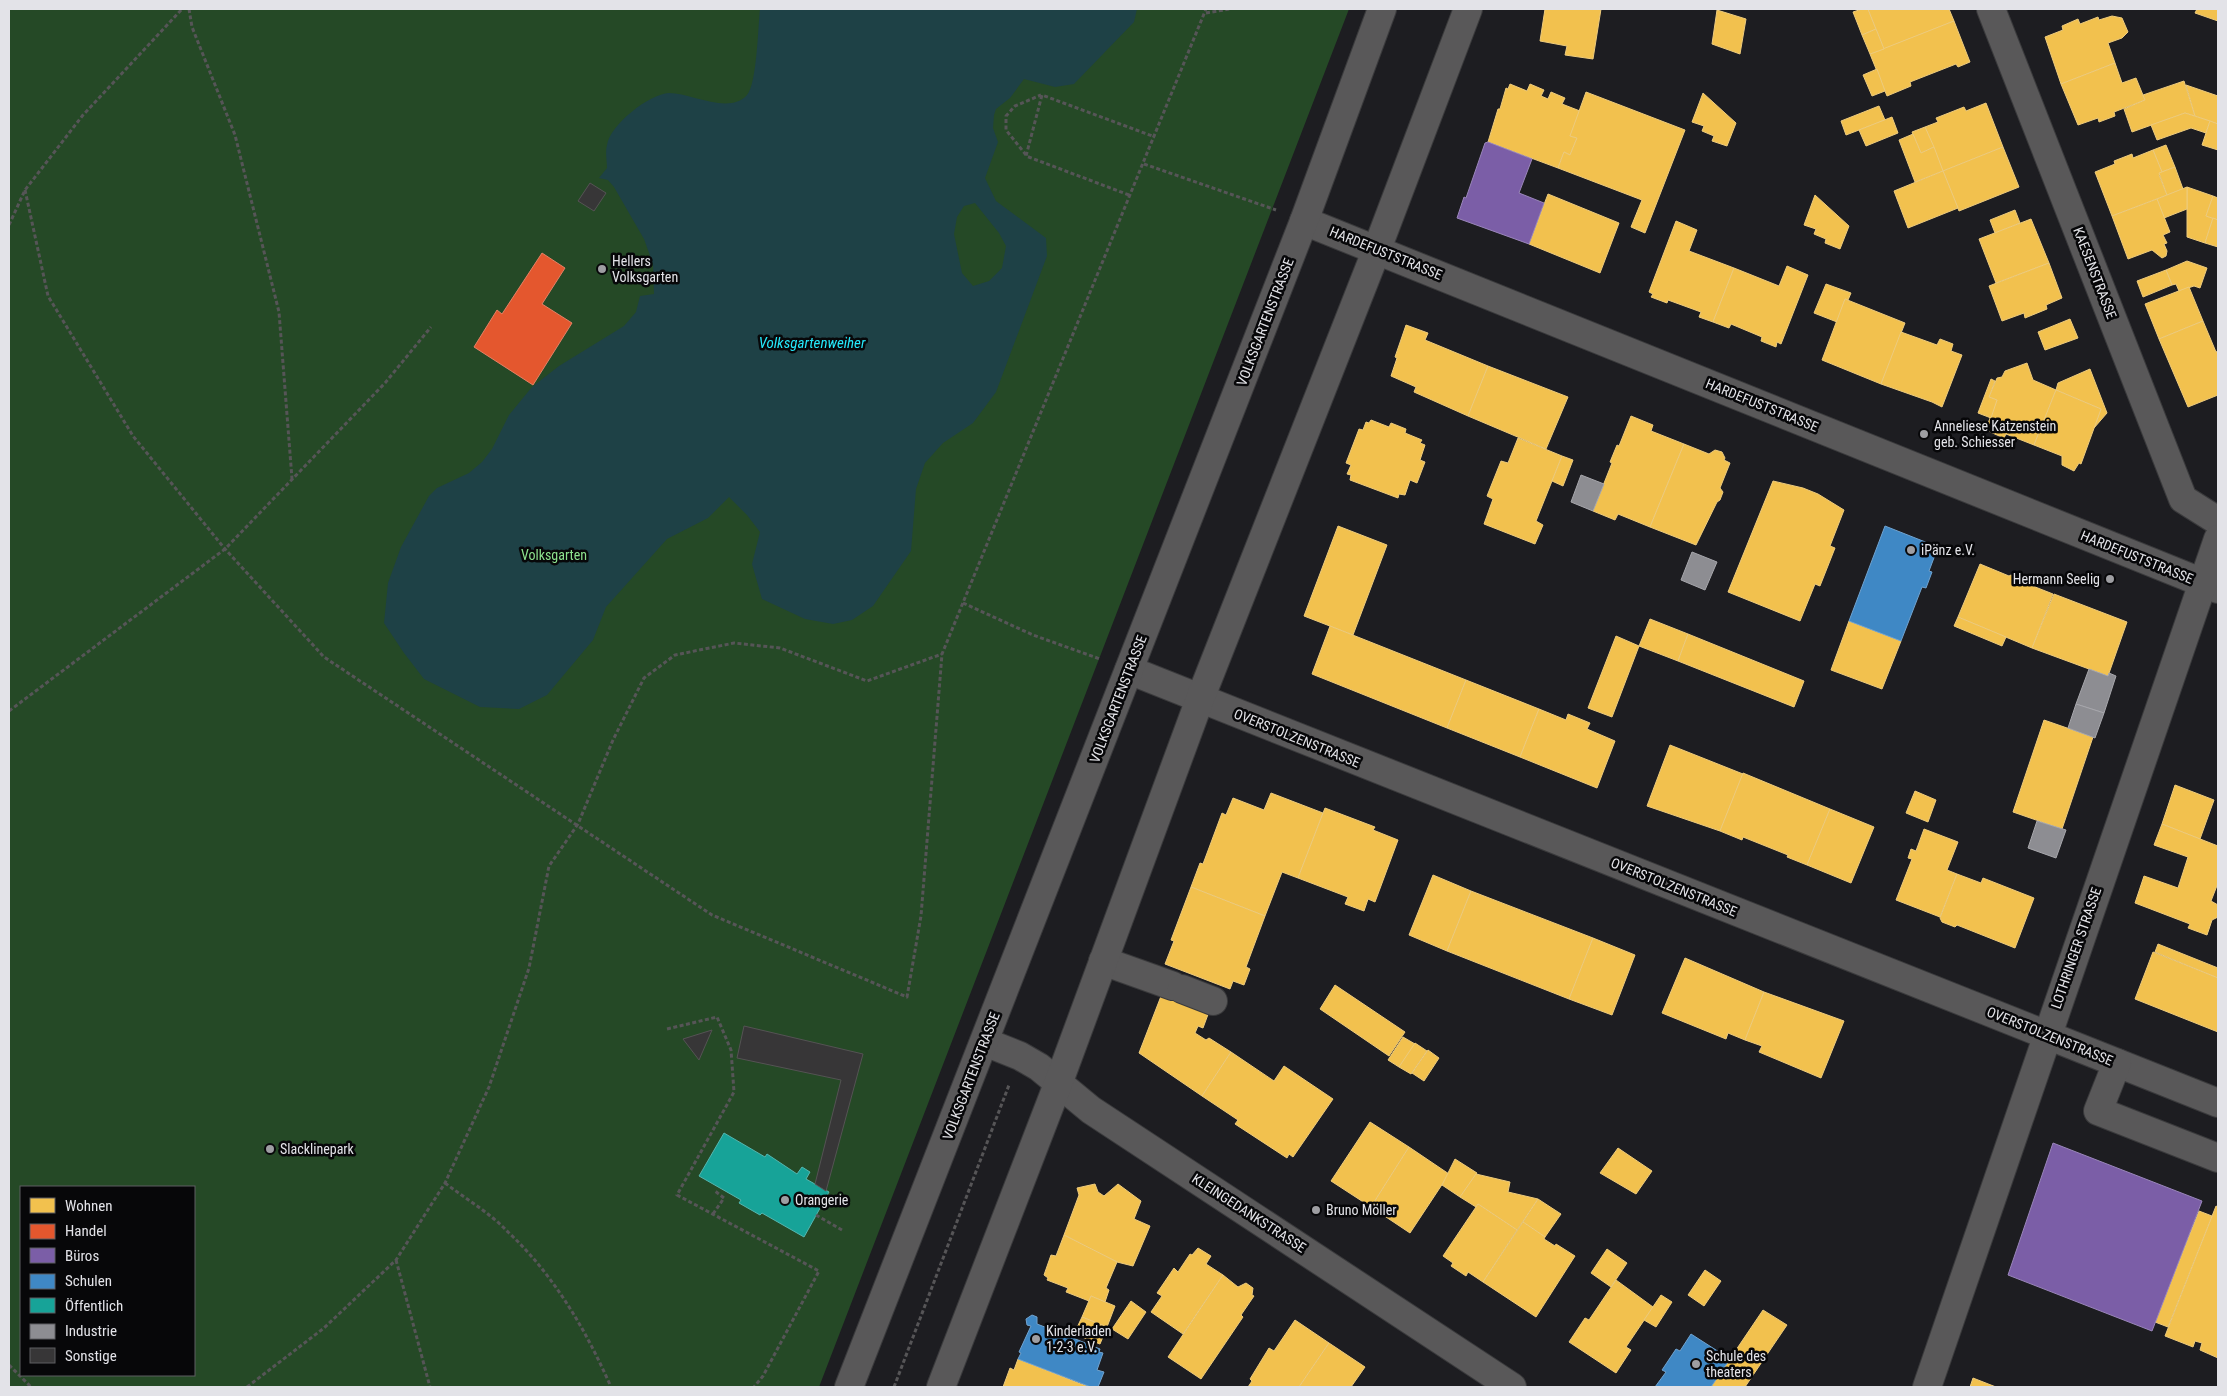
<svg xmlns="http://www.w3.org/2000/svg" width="2227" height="1396" font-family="'Roboto Condensed',sans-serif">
<rect width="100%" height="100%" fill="#1d1d21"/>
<!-- green -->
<path fill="#254926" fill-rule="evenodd" d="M9 9H1349L819 1387H9ZM21 1187H194V1375H21Z"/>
<!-- water -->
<path fill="#1e4146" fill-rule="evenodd" d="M760 9H1137L1134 22 1074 84 1055 87 1024 79 1010 98 996 109 994 115 993 128 998 142 985 178 996 201 1046 238 1047 256 996 392 973 423 943 443 925 463 916 489 911 551 873 606 852 620 833 624 805 619 762 599 752 564 760 532 747 515 729 497 708 518 667 539 606 607 593 640 547 695 519 709 480 707 424 679 404 653 384 623 388 583 401 547 429 496 437 488 469 473 482 462 492 449 509 415 532 387 559 366 624 326 636 312 640 296 654 294 653 265 649 253 644 239 614 187 608 180 599 178 607 168C607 161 605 152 607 145 610 125 649 94 669 93 691 93 729 115 747 95 757 84 758 26 760 9ZM975 203 999 233 1006 246 1002 268 989 281 973 286 962 273 954 234 957 217 964 206Z"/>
<!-- homes -->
<g fill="#f2c14e" stroke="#eecb7c">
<path d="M1545 9H1601L1593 59 1565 55 1567 46 1540 41Z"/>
<path d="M1862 9H1868L1876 29 1862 35 1853 12Z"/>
<path d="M1868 9H1949L1954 21 1884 49Z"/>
<path d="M2197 9H2218V21L2195 13Z"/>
<path d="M1717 10 1746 19 1740 54 1712 44Z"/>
<path d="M2112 16 2122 18 2128 32 2122 38 2108 43 2115 63 2061 84 2045 37 2063 30 2062 26 2078 19 2080 24 2098 17 2099 20Z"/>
<path d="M1954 21 1970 62 1958 67 1956 64 1910 82 1911 86 1887 96 1870 54Z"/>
<path d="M1876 29 1884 49 1870 54 1862 35Z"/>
<path d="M2115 63 2122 83 2136 78 2145 100 2114 112 2115 116 2099 122 2098 118 2078 125 2061 84Z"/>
<path d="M1877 69 1885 91 1872 96 1863 75Z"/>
<path d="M2184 81 2195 116 2185 113 2132 132 2124 109 2145 100 2143 95Z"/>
<path d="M1510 84 1527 91 1530 84 1544 90 1541 96 1548 99 1551 92 1565 98 1562 104 1580 111 1570 136 1577 138 1570 155 1564 152 1558 168 1488 142 1498 109H1500L1506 88 1508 89Z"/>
<path d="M2186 85 2218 96V124L2195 116Z"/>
<path d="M1586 92 1685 130 1645 233 1631 227 1642 200 1558 168 1564 152 1570 155 1577 138 1570 136Z"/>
<path d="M1703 93 1736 123 1727 146 1712 141 1714 136 1702 131 1704 126 1692 122Z"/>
<path d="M1986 103 2003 147 1943 171 1925 127 1938 122 1936 118 1964 107 1966 111Z"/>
<path d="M1879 106 1885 120 1846 135 1841 121Z"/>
<path d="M2185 113 2210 121 2206 133 2191 128 2157 140 2151 125Z"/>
<path d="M1892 117 1898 133 1866 146 1859 130Z"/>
<path d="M2210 121 2218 124V150L2202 145Z"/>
<path d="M1925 127 1934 147 1921 153 1912 132Z"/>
<path d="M1913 134 1921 153 1934 147 1943 171 1915 182 1899 140Z"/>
<path d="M2166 145 2175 167 2162 172 2153 150Z"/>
<path d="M2003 147 2019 187 1959 211 1943 171Z"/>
<path d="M2153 150 2162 172 2159 175 2167 195 2112 216 2095 172 2115 164 2114 161 2132 154 2133 158Z"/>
<path d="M2175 167 2183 189 2167 195 2159 173Z"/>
<path d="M1943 171 1958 208 1908 228 1894 191Z"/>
<path d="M2187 187 2213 196 2206 216 2213 218 2205 243 2187 237Z"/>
<path d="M2187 187V209L2164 218 2157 199Z"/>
<path d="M1548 194 1619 223 1600 273 1529 244Z"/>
<path d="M1815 195 1849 226 1840 249 1825 243 1826 239 1814 234 1816 229 1804 225Z"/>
<path d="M2213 196 2218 198V220L2206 216Z"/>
<path d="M2157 199 2170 232 2163 235 2167 243 2164 244 2167 251 2166 256 2162 258 2152 250 2128 259 2112 216Z"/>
<path d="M2015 210 2020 223 1995 233 1990 220Z"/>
<path d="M2213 218 2218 220V247L2205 243Z"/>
<path d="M2031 219 2049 263 1996 283 1979 239Z"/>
<path d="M1676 221 1697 230 1689 251 1734 268 1713 322 1699 317 1701 312 1668 300 1667 303 1651 297 1653 294 1649 292Z"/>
<path d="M2187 261 2207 268 2200 288 2194 286 2179 291 2176 284 2172 285 2166 270Z"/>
<path d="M2049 263 2062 298 2046 305 2047 309 2025 318 2024 313 2002 321 1989 286Z"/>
<path d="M1787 266 1808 275 1781 344 1777 342 1776 347 1761 341 1762 337 1731 324 1729 328 1713 322 1734 268 1779 286Z"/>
<path d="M2166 270 2172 285 2143 297 2137 281Z"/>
<path d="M1826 284 1851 293 1848 300 1845 299 1837 322 1814 313Z"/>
<path d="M2189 287 2203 321 2159 339 2145 304Z"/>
<path d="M1845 299 1905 323 1881 384 1822 360Z"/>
<path d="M2070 319 2078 338 2045 350 2038 332Z"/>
<path d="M2203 321 2216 352 2218 351V395L2188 407 2159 339Z"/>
<path d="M1406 325 1428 333 1425 340 1488 366 1468 416 1414 392 1416 387 1391 376 1397 358 1395 357Z"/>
<path d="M1901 332 1937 345 1940 339 1953 344 1951 351 1962 355 1942 407 1932 402 1881 384Z"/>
<path d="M2027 363 2033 380 2056 390 2034 445 2006 434 2004 438 1990 432 1991 428 1987 426 1997 400 1989 397 1997 378 2002 377 2005 371Z"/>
<path d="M1488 366 1568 397 1546 449 1468 416Z"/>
<path d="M2090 369 2107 413 2094 428 2101 409 2056 390 2058 383Z"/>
<path d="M1991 379 1995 381 1989 397 1997 400 1991 418 1978 413Z"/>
<path d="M2056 390 2101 409 2081 464 2079 463 2074 471 2062 465V456L2034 445Z"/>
<path d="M1631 416 1653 425 1651 431 1684 444 1650 527 1618 514 1615 520 1593 511 1612 463 1610 462 1617 445 1619 446Z"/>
<path d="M1371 420 1389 427 1391 423 1406 429 1405 433 1422 440 1420 443 1425 445 1420 460 1425 462 1417 483 1410 480 1405 495 1399 494 1398 498 1350 480 1351 475 1347 474 1351 465 1346 463 1359 429 1363 430 1366 422 1369 423Z"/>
<path d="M1518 438 1562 456 1536 521 1543 525 1535 544 1484 524 1493 499 1487 496 1501 461 1508 463Z"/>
<path d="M1684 444 1709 454 1715 450 1722 452 1725 458 1724 460 1730 463 1720 488 1723 492 1720 500 1717 502 1696 545 1650 527Z"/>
<path d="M1562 456 1573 460 1563 486 1552 481Z"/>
<path d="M1773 481 1803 488 1818 494 1844 510 1830 546 1835 548 1820 586 1815 584 1800 621 1728 592Z"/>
<path d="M1338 526 1387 545 1353 635 1304 616Z"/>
<path d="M1980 564 2009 576 2011 575 2025 580V583L2053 594 2032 648 1958 617Z"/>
<path d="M2054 594 2127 622 2108 676 2032 648Z"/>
<path d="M1958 617 2006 637 2002 646 1954 626Z"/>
<path d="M1650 619 1688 634 1678 661 1639 646Z"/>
<path d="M1849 621 1901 641 1882 689 1831 670Z"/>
<path d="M1330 626 1466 680 1447 728 1312 674Z"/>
<path d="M1688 634 1804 681 1794 707 1678 661Z"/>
<path d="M1616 636 1639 646 1612 717 1588 708Z"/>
<path d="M1466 680 1539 709 1520 757 1447 728Z"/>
<path d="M1539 709 1566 720 1568 714 1590 723 1587 729 1615 741 1597 788 1520 757Z"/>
<path d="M2044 720 2093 737 2062 829 2013 812Z"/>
<path d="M1670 745 1743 774 1720 831 1647 806Z"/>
<path d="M1743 773 1830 809 1807 865 1787 857 1788 855 1743 837 1742 840 1720 831Z"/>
<path d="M2175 785 2214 800 2200 839 2162 824Z"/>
<path d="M1915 791 1936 800 1928 822 1906 813Z"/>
<path d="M1271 793 1323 813 1298 878 1282 872 1265 916 1191 887 1200 863 1203 864 1222 813 1226 815 1233 798 1264 810Z"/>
<path d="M1325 808 1375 827 1373 830 1398 840 1375 902 1368 899 1364 911 1345 904 1348 897 1298 878Z"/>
<path d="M1830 809 1874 827 1851 883 1807 865Z"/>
<path d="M2162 824 2218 846V883L2211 901 2218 905V917L2212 920 2207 935 2188 928 2190 924 2135 903 2144 876 2178 888 2188 857 2154 845Z"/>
<path d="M1924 829 1958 842 1947 870 1957 874 1940 917 1896 900 1912 859 1908 858 1911 849 1916 851Z"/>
<path d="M1957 874 1981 883 1983 878 2034 898 2015 948 1957 925 1955 927 1942 922 1940 918Z"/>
<path d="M1433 875 1471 891 1447 951 1409 935Z"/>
<path d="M1191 887 1265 916 1246 967 1250 969 1244 985 1233 981 1230 989 1165 964 1174 941 1171 940Z"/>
<path d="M1471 891 1593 938 1569 999 1447 951Z"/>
<path d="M1593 938 1635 955 1612 1015 1569 999Z"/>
<path d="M2158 944 2218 968V978L2155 952Z"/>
<path d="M2153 952 2218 978V1032L2135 999Z"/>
<path d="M1685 958 1764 992 1745 1040 1728 1033 1726 1039 1662 1013Z"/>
<path d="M1335 985 1405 1032 1389 1056 1320 1009Z"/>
<path d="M1163 991 1210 1009 1203 1028 1198 1026 1195 1033 1206 1040 1209 1038 1231 1052 1202 1096 1139 1053Z"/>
<path d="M1764 992 1844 1021 1821 1078 1759 1052 1762 1046 1745 1040Z"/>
<path d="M1403 1037 1415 1044 1399 1067 1388 1060Z"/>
<path d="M1415 1043 1427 1051 1411 1074 1399 1067Z"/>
<path d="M1428 1050 1439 1058 1424 1081 1412 1073Z"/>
<path d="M1231 1052 1274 1081 1284 1066 1333 1099 1293 1157 1289 1154 1287 1158 1235 1124 1238 1120 1202 1096Z"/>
<path d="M1370 1122 1409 1147 1371 1207 1331 1181Z"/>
<path d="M1409 1147 1449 1174 1410 1233 1371 1207Z"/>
<path d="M1618 1148 1652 1171 1636 1194 1600 1173Z"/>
<path d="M1455 1159 1477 1173 1460 1197 1442 1185Z"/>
<path d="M1476 1174 1510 1182 1508 1192 1538 1199 1517 1230 1478 1204 1476 1207 1460 1197Z"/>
<path d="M1095 1184 1098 1192 1104 1196 1118 1184 1141 1201 1134 1219 1150 1226 1133 1266 1117 1262 1064 1235 1079 1195 1077 1188Z"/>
<path d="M1538 1199 1561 1214 1545 1237 1523 1222Z"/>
<path d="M1478 1204 1517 1230 1483 1282 1468 1272 1466 1276 1451 1266 1453 1263 1443 1256Z"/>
<path d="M2216 1206 2218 1207V1358L2200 1350 2202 1343 2195 1341 2193 1347 2165 1336Z"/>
<path d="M2199 1211 2212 1216 2168 1327 2155 1322Z"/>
<path d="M1523 1222 1545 1237 1544 1239 1555 1246 1556 1244 1575 1256 1536 1317 1483 1282Z"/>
<path d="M1064 1235 1117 1262 1106 1288 1109 1290 1105 1302 1091 1296 1089 1301 1066 1292 1068 1288 1047 1280 1048 1278 1044 1275 1051 1255 1056 1256Z"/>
<path d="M1198 1248 1211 1256 1206 1264 1223 1275 1183 1334 1151 1312 1162 1296 1157 1293 1174 1268 1178 1272 1190 1254 1192 1255Z"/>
<path d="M1607 1249 1627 1263 1611 1287 1591 1273Z"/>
<path d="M1705 1270 1721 1281 1704 1306 1688 1295Z"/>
<path d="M1223 1275 1238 1287 1246 1283 1253 1288 1252 1295 1254 1296 1241 1315 1243 1317 1201 1379 1168 1357Z"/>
<path d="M1616 1280 1653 1307 1626 1347 1631 1350 1616 1373 1569 1342 1585 1318 1589 1320Z"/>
<path d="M1661 1295 1672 1302 1656 1327 1644 1320Z"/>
<path d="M1091 1296 1115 1306 1107 1327 1082 1317Z"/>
<path d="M1131 1301 1146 1312 1128 1339 1112 1329Z"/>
<path d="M1763 1310 1787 1325 1745 1387H1711Z"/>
<path d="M1082 1317 1107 1327 1100 1344 1074 1334Z"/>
<path d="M1295 1320 1329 1343 1299 1387H1248L1252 1381 1250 1379 1269 1348 1274 1351Z"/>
<path d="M1329 1343 1365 1367 1351 1387H1299Z"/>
<path d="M1018 1359 1081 1384 1091 1387H1003L1010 1368 1014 1370Z"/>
<path d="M1973 1378 1996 1387H1970Z"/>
</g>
<!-- shops -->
<path fill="#e4572e" stroke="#e48166" d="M542 253 565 268 542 304 572 323 533 385 474 347 497 310 502 314Z"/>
<!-- offices -->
<g fill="#7b5ea7" stroke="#9a86ba">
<path d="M1488 142 1532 159 1519 193 1544 203 1529 244 1457 218 1464 197 1466 198 1485 143Z"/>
<path d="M2053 1143 2202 1201 2152 1331 2008 1275Z"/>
</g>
<!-- schools -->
<g fill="#3f88c5" stroke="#70a3d0">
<path d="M1885 526 1938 547 1929 571 1932 572 1926 588 1922 587 1901 641 1849 621Z"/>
<path d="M1032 1315 1037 1317V1324L1050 1329 1052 1325 1074 1334 1073 1338 1100 1349 1099 1352 1103 1353 1097 1370 1104 1372 1098 1387H1091L1018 1359 1021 1353 1019 1352 1031 1326 1027 1325 1026 1319Z"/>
<path d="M1691 1334 1730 1359 1711 1387H1655L1666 1372 1662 1370 1676 1349 1680 1351Z"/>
</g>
<!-- public -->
<path fill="#17a398" stroke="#54b6b0" d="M724 1133 765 1157 767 1154 797 1174 802 1167 810 1172 806 1179 829 1192 804 1237 762 1213 760 1215 739 1203 741 1200 699 1176Z"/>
<!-- industry -->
<g fill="#8d8d92" stroke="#a7a7ac">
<path d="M1581 475 1604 484 1593 511 1571 502Z"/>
<path d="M1692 552 1717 562 1705 590 1681 580Z"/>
<path d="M2089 669 2108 676 2109 673 2116 676 2104 713 2076 704Z"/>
<path d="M2076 704 2104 713 2095 738 2068 728Z"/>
<path d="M2037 821 2066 830 2056 858 2028 848Z"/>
</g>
<!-- building -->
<g fill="#373637" stroke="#555354">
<path d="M590 183 606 193 594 211 578 201Z"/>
<path d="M744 1026 863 1054 826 1191 815 1184 841 1080 737 1058Z"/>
<path d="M712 1030 699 1060 683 1039Z"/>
</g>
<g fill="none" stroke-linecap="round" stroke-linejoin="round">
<defs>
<g id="minor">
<path d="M1991 9 2183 499 2218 521"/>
<path d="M1304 221 2218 589"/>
<path d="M1129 670 2218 1103"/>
<path d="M1103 961 1173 986"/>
<path d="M1182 989 1213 1001"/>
<path d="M985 1042 1020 1056 1039 1067 1091 1110 1512 1387"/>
<path d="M2117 1063 2098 1111 2218 1158"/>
<path d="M849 1387 1304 221 1382 9"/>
<path d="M941 1387 1058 1084 1200 699 1377 249 1468 9"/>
<path d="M1927 1387 2218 539"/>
</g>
</defs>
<!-- minor casing -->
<use href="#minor" stroke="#3a3a3c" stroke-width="30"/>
<!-- path -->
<g stroke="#565557" stroke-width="3" stroke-dasharray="4 2.5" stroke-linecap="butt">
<path d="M189 9 192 27 235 135 279 312 292 479"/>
<path d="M1206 13 1230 9"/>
<path d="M1026 155 1006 130V116L1015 106 1041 95"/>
<path d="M1144 164 1276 210"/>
<path d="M25 190 48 296 133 436 225 549 324 657 712 915 907 997 921 916 942 654 1206 9"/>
<path d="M1129 195 1026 156 1042 95 1155 137"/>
<path d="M9 225 25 190 83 115 182 9"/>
<path d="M963 603 1033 635 1100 659"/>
<path d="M9 711 225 549 385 383 431 327"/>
<path d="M667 1029 717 1017 731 1050 734 1092 677 1195 819 1271 763 1376 754 1387"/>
<path d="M445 1183C466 1199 490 1213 508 1232 554 1275 586 1330 611 1387"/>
<path d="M713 1214 724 1198 715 1191"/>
<path d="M816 1215 842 1230"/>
<path d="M396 1260 430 1387"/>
<path d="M9 1365 31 1387"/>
<path d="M247 1387 324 1328 396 1260 445 1183 489 1087 529 968 549 866 578 824 613 740 644 678 675 655 734 643 780 648 867 681 942 654"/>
<path d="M894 1387 1009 1085"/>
</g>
<!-- minor -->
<use href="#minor" stroke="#595859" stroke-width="28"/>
</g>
<!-- markers -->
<g fill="#9e9ea2" stroke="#070709" stroke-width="2">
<circle cx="602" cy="269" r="5"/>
<circle cx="1924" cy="434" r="5"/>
<circle cx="1911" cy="550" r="5"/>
<circle cx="2110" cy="579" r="5"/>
<circle cx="270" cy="1149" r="5"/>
<circle cx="785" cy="1200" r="5"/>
<circle cx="1316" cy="1210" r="5"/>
<circle cx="1036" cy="1339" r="5"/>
<circle cx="1696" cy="1364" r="5"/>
</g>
<g text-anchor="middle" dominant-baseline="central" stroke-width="5" stroke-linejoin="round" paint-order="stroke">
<!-- street labels -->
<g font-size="14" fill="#e3e3e8" stroke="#070709">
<text transform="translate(1386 253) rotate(22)">HARDEFUSTSTRASSE</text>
<text transform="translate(2095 273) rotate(69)">KAESENSTRASSE</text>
<text transform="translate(1265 322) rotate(-69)">VOLKSGARTENSTRASSE</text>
<text transform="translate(1762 405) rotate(22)">HARDEFUSTSTRASSE</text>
<text transform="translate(2137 557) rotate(22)">HARDEFUSTSTRASSE</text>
<text transform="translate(1118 699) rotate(-69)">VOLKSGARTENSTRASSE</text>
<text transform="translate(1297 738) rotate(22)">OVERSTOLZENSTRASSE</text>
<text transform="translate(1674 887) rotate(22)">OVERSTOLZENSTRASSE</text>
<text transform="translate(2076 948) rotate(-71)">LOTHRINGER STRASSE</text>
<text transform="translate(2050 1036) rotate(22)">OVERSTOLZENSTRASSE</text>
<text transform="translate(971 1076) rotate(-69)">VOLKSGARTENSTRASSE</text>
<text transform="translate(1249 1213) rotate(33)">KLEINGEDANKSTRASSE</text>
</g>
<!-- poi labels -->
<g font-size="14" fill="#e3e3e8" stroke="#070709" text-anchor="start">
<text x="612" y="261">Hellers<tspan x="612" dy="16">Volksgarten</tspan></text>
<text x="1934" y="426">Anneliese Katzenstein<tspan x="1934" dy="16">geb. Schiesser</tspan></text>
<text x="1921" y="550">iPänz e.V.</text>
<text x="2100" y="579" text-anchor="end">Hermann Seelig</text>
<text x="280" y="1149">Slacklinepark</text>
<text x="795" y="1200">Orangerie</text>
<text x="1326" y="1210">Bruno Möller</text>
<text x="1046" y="1331">Kinderladen<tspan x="1046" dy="16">1-2-3 e.V.</tspan></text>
<text x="1706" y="1356">Schule des<tspan x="1706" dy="16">theaters</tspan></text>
</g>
<!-- park labels -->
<g font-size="14" fill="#8de28e" stroke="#070709">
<text x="554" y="555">Volksgarten</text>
</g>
<!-- water labels -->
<g font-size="15" font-style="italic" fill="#25e9fb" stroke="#070709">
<text x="812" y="343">Volksgartenweiher</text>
</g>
</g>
<!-- border -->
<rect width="2227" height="1396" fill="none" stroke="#e3e3e8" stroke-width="20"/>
<!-- legend -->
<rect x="20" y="1186" width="175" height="190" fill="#070709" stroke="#5f5f62"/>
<rect x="30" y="1198" width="25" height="15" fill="#f2c14e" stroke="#5f5f62"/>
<text x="65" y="1211" font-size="15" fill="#e3e3e8">Wohnen</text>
<rect x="30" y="1224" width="25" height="15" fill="#e4572e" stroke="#5f5f62"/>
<text x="65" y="1236" font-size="15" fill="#e3e3e8">Handel</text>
<rect x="30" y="1248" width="25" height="15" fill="#7b5ea7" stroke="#5f5f62"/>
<text x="65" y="1261" font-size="15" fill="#e3e3e8">Büros</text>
<rect x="30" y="1274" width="25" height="15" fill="#3f88c5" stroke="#5f5f62"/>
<text x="65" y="1286" font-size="15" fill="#e3e3e8">Schulen</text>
<rect x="30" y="1298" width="25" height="15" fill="#17a398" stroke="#5f5f62"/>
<text x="65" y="1311" font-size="15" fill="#e3e3e8">Öffentlich</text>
<rect x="30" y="1324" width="25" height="15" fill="#8d8d92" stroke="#5f5f62"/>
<text x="65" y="1336" font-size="15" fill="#e3e3e8">Industrie</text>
<rect x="30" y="1348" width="25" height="15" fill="#373637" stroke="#5f5f62"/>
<text x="65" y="1361" font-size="15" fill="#e3e3e8">Sonstige</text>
</svg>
